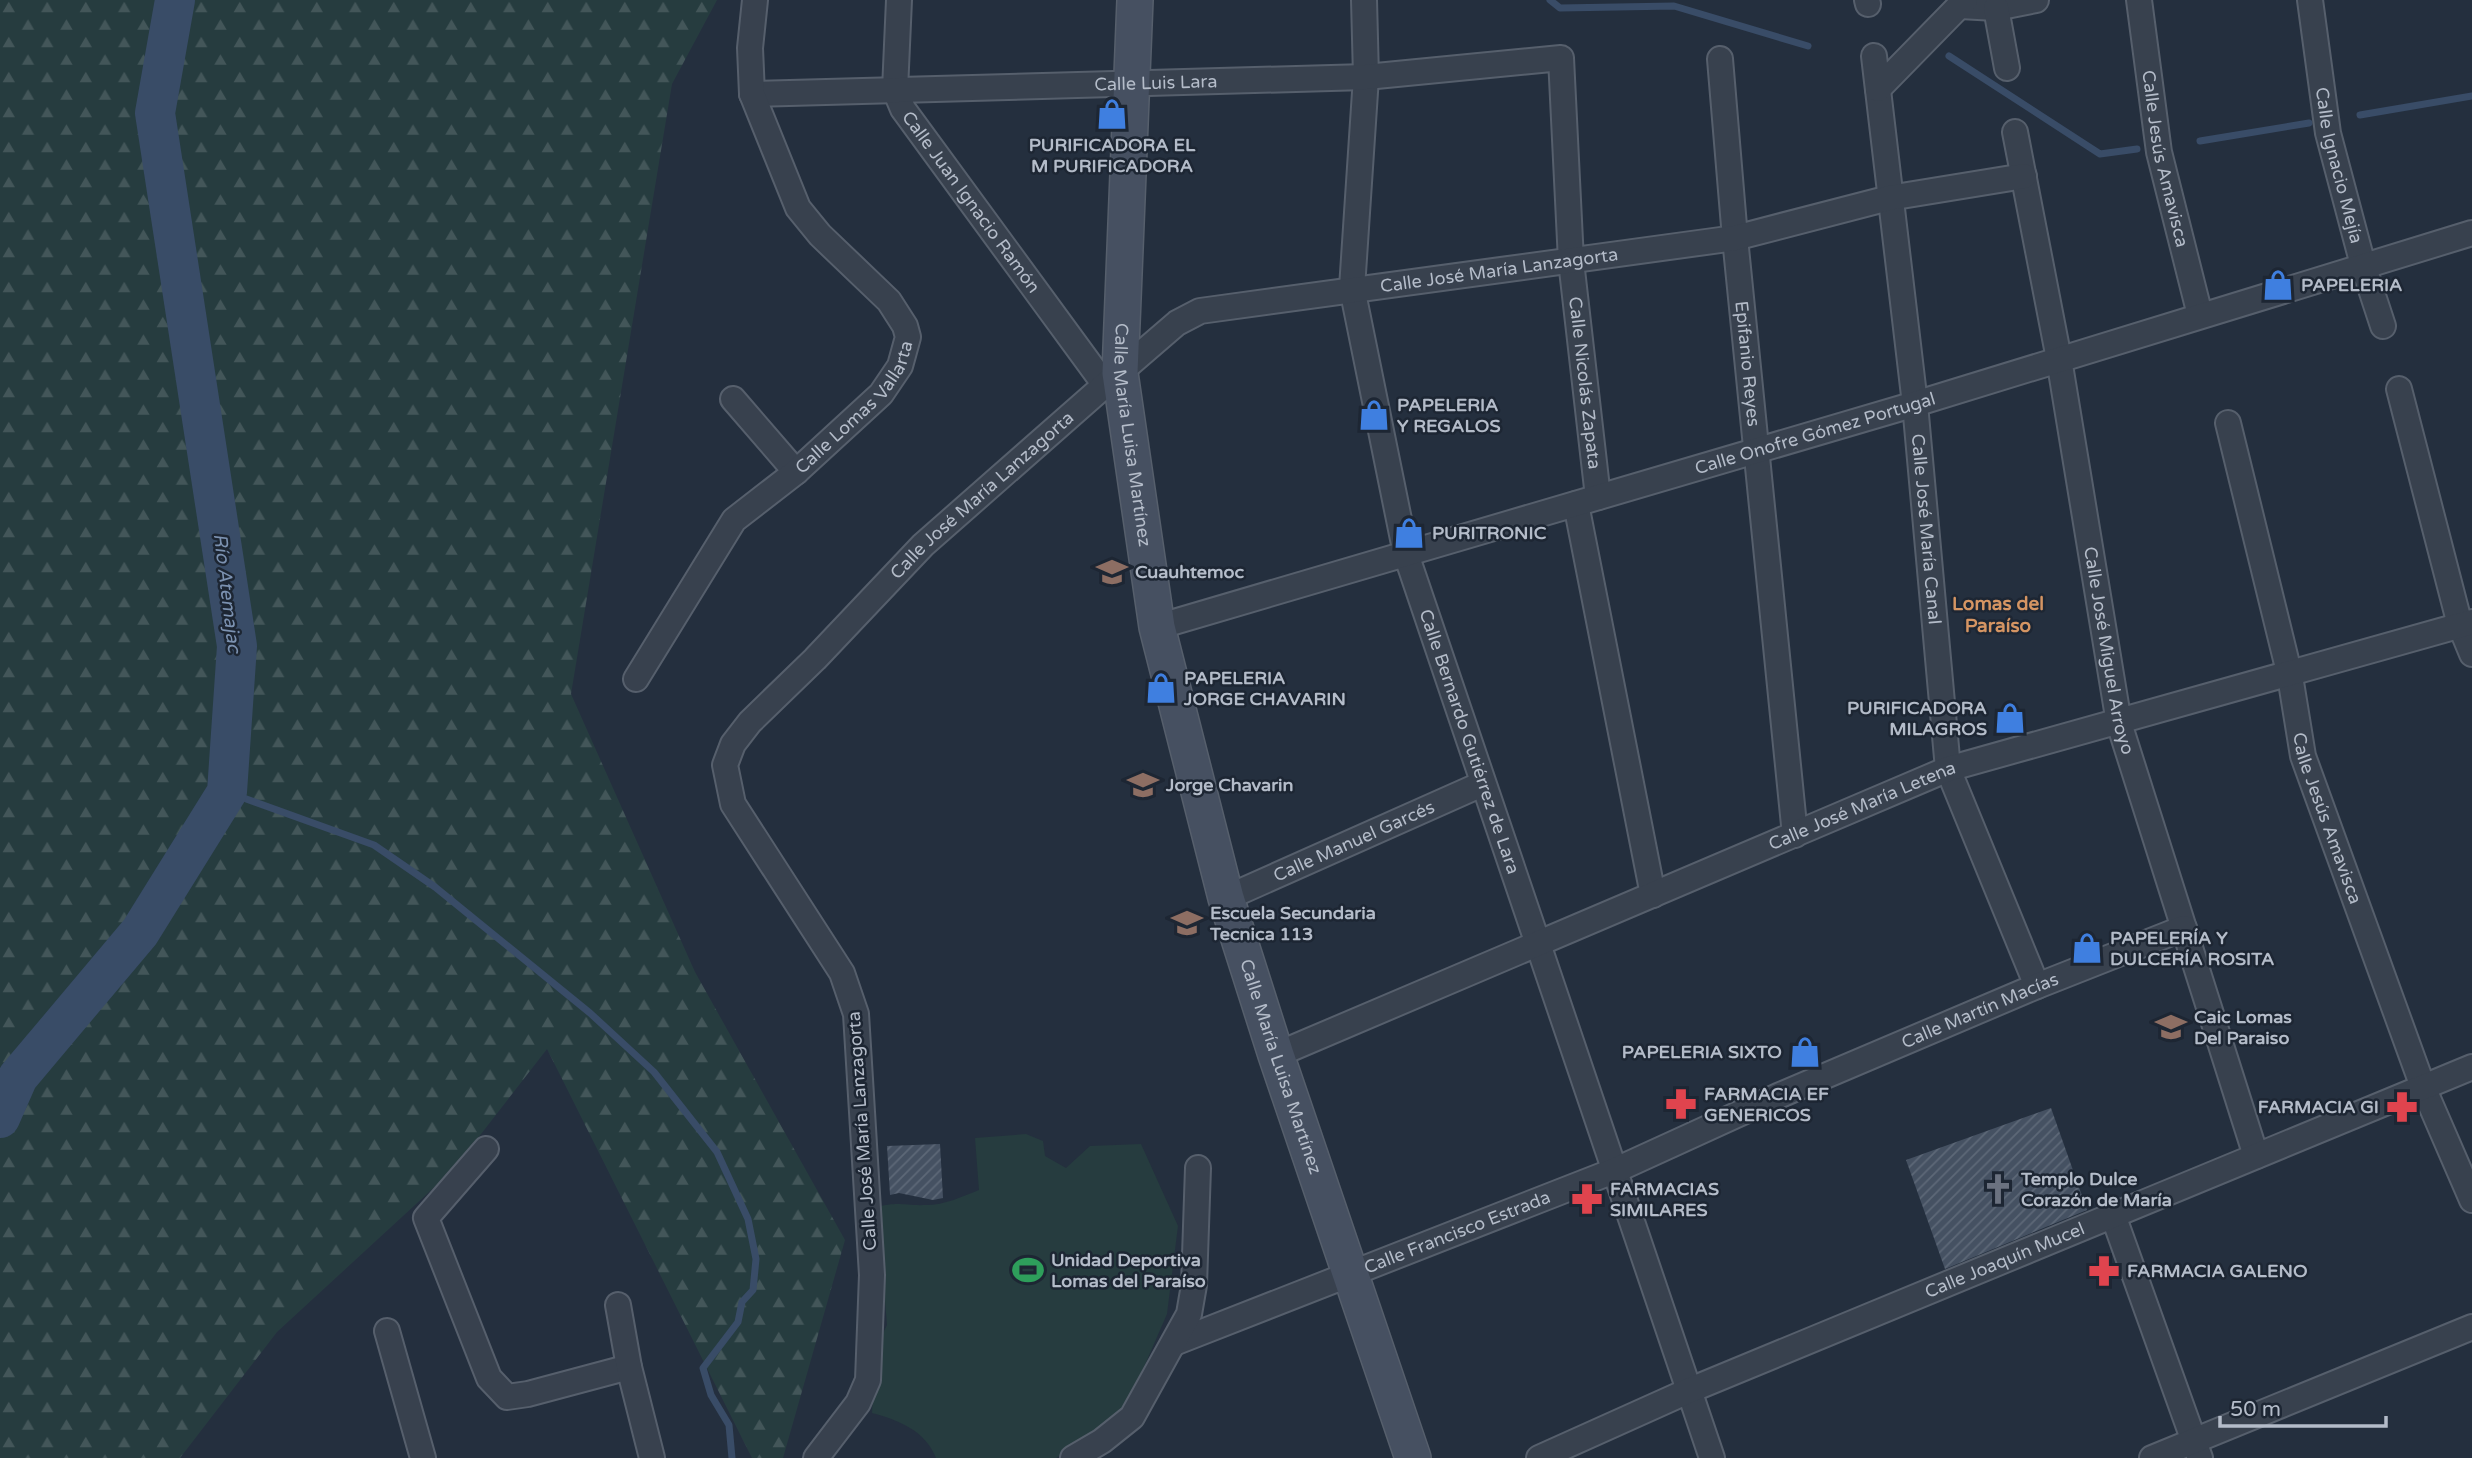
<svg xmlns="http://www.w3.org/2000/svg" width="2472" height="1458" font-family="'Varela Round',sans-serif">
<defs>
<pattern id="forest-firs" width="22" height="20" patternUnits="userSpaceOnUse" patternTransform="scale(1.75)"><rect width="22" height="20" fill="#263c3f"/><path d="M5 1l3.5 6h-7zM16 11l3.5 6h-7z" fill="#435659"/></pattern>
<pattern id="building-hatch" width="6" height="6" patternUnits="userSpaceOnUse" patternTransform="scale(1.75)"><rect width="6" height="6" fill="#455162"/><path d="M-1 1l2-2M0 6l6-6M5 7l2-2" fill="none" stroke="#5d6877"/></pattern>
</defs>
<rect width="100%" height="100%" fill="#242f3e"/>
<!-- forest -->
<path fill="url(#forest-firs)" d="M0 0H717L672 84 571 694 695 972 845 1240 783 1458H752L547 1049 453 1170 277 1332 180 1458H0Z"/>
<!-- garden -->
<path fill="#263c3f" d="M1026 1134 1043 1141 1045 1156 1066 1168 1090 1146 1141 1144 1178 1226 1167 1314 1120 1422 1056 1458H936C925 1430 898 1420 872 1413L875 1350 887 1325 877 1207C899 1201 905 1206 926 1205 945 1205 961 1197 979 1190L975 1138Z"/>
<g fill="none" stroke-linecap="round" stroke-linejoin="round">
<!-- stream -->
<g stroke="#394c67" stroke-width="7">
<path d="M1550 0 1560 8 1674 6 1808 46"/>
<path d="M1949 56 2100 154 2137 149"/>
<path d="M2360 115 2472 96"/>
<path d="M2200 141 2309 123"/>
<path d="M227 792 374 845 435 887 590 1013 654 1072 717 1152 748 1219 756 1259 753 1290 742 1302 738 1322 703 1368 711 1395 729 1425 732 1458"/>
</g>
<!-- river -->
<path stroke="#394c67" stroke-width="40" d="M0 1118 18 1077 140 932 227 792 237 646 155 113 175 0"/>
</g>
<!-- building -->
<g fill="url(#building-hatch)">
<path d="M2051 1108 2087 1210 1945 1269 1906 1160Z"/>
<path d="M940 1144 943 1198 933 1200 899 1193 890 1195 887 1146Z"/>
</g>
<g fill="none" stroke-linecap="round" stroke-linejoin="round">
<defs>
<g id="street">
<path id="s1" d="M899 0 895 90 903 109 1105 385"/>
<path id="s2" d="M1364 0 1366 77 1352 288 1406 554 1712 1458"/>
<path d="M1867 0 1868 4"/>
<path id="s3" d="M2139 0 2159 152 2200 315"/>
<path id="s4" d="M2310 0 2328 133 2363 265 2383 326"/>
<path d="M1960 6 1996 8 2036 0"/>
<path d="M1996 8 2007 68"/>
<path id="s5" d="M1874 56 1915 404 1948 769 2037 986"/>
<path id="s6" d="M1720 59 1735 238 1795 835"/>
<path d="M1878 89 1965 0"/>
<path id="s7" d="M752 94 1366 77 1561 58 1571 261 1598 497"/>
<path id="s8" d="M2015 132 2059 359 2119 723 2256 1156"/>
<path d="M2399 389 2460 625 2472 654"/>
<path d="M733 399 796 472"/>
<path id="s9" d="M2228 423 2290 676 2303 756 2423 1087 2472 1200"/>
<path d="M1576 504 1653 895"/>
<path id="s10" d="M1157 627 1915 404 2472 233"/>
<path id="s11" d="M636 679 734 520 796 472 881 394 900 366 908 337 905 326 889 301 820 235 798 208 752 94 750 48 755 0"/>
<path id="s12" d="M1226 898 1482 784"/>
<path id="s13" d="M1276 1055 1948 769 2472 622"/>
<path d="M486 1149 426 1218 489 1378 507 1397 528 1394 629 1367"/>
<path d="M2113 1215 2200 1458"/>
<path d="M618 1305 629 1367 652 1458"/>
<path d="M387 1331 423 1458"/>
<path id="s14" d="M1174 1343 1616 1170 1778 1096 2037 986 2184 928"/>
<path id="s15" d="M816 1458 858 1403 868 1380 872 1275 856 1014 842 973 733 804 725 765 733 744 750 722 815 659 923 545 1105 385 1177 323 1200 311 1735 238 1889 198 2024 176"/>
<path d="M1073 1458 1102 1441 1132 1417 1189 1314 1194 1285 1198 1168"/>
<path id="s16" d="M1539 1458 1688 1391 2472 1067"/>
<path d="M2152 1458 2472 1327"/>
</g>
<g id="secondary">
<path id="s17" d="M1135 0 1120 373 1157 627 1226 898 1276 1055 1413 1458"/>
</g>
</defs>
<!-- street casing -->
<use href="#street" stroke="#565f6c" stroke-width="28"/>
<!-- secondary casing -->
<use href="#secondary" stroke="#565f6c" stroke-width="38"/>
<!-- street -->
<use href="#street" stroke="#38414e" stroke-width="24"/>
<!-- secondary -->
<use href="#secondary" stroke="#465061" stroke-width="35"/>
</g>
<!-- icons -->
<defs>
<symbol id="shop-bare" viewBox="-9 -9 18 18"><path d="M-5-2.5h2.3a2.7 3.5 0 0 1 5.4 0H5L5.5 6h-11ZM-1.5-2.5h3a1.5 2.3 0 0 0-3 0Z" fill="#3f7fe0" stroke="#1d2633" stroke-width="2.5" paint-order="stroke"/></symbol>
<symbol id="school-bare" viewBox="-9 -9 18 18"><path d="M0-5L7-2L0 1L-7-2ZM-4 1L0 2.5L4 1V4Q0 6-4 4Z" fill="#8d6e63" stroke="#1d2633" stroke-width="2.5" paint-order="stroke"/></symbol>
<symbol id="pharmacy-bare" viewBox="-9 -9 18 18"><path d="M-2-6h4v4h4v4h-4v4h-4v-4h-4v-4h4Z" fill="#e0444e" stroke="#1d2633" stroke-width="2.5" paint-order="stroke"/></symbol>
<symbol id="church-bare" viewBox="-9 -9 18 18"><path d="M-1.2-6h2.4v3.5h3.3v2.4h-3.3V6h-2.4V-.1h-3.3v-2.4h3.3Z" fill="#6b7280" stroke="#1d2633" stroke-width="2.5" paint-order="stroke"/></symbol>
<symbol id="stadium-bare" viewBox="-9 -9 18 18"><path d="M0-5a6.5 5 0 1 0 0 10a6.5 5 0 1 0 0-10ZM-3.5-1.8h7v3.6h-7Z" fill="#2e9e5b" stroke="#1d2633" stroke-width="2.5" paint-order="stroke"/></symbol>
</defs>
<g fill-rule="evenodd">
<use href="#shop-bare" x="1090" y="92" width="44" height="44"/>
<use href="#shop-bare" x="2256" y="263" width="44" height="44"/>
<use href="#shop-bare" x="1352" y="393" width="44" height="44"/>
<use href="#shop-bare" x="1387" y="511" width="44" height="44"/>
<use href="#school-bare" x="1090" y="550" width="44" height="44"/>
<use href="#shop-bare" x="1139" y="666" width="44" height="44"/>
<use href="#shop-bare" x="1988" y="696" width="44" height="44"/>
<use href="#school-bare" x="1121" y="763" width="44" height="44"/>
<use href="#school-bare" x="1165" y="901" width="44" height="44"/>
<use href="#shop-bare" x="2065" y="926" width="44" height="44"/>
<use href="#school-bare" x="2149" y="1005" width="44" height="44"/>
<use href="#shop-bare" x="1783" y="1030" width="44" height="44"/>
<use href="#pharmacy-bare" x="1659" y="1082" width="44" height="44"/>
<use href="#pharmacy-bare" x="2380" y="1085" width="44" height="44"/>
<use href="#church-bare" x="1976" y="1167" width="44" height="44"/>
<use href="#pharmacy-bare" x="1565" y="1177" width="44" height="44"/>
<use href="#stadium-bare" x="1006" y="1248" width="44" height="44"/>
<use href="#pharmacy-bare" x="2082" y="1249" width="44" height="44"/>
</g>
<g text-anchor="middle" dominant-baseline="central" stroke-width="5" stroke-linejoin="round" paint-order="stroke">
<!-- street labels -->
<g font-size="18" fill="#b4bcc9" stroke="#1d2633">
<text stroke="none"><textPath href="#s7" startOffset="404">Calle Luis Lara</textPath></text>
<text stroke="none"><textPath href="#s3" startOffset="161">Calle Jesús Amavisca</textPath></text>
<text stroke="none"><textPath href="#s4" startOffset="168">Calle Ignacio Mejía</textPath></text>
<text stroke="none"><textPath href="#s1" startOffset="226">Calle Juan Ignacio Ramón</textPath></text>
<text stroke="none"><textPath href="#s15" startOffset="1708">Calle José María Lanzagorta</textPath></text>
<text stroke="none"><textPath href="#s6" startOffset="306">Epifanio Reyes</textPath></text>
<text stroke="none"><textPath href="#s7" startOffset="1136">Calle Nicolás Zapata</textPath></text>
<text stroke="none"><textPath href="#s11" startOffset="354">Calle Lomas Vallarta</textPath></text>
<text stroke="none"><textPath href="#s10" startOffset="686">Calle Onofre Gómez Portugal</textPath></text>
<text stroke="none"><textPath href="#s17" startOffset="436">Calle María Luisa Martínez</textPath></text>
<text stroke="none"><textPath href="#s15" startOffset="1120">Calle José María Lanzagorta</textPath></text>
<text stroke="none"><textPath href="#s5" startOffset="476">Calle José María Canal</textPath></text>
<text stroke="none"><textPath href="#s8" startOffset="527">Calle José Miguel Arroyo</textPath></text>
<text stroke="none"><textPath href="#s2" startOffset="758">Calle Bernardo Gutiérrez de Lara</textPath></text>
<text stroke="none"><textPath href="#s13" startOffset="637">Calle José María Letena</textPath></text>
<text stroke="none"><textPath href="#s9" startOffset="408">Calle Jesús Amavisca</textPath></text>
<text stroke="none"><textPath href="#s12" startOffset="140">Calle Manuel Garcés</textPath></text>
<text stroke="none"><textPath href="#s14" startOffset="872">Calle Martín Macías</textPath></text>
<text stroke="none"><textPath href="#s17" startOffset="1087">Calle María Luisa Martínez</textPath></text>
<text transform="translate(862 1131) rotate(-94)">Calle José María Lanzagorta</text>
<text stroke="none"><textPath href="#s14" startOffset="304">Calle Francisco Estrada</textPath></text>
<text stroke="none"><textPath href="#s16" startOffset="506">Calle Joaquín Mucel</textPath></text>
</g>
<!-- poi labels -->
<g font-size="18" font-weight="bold" fill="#b4bcc9" stroke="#1d2633" text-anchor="start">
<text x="1112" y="145" text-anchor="middle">PURIFICADORA EL<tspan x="1112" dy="21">M PURIFICADORA</tspan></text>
<text x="2301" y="285">PAPELERIA</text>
<text x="1397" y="405">PAPELERIA<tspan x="1397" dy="21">Y REGALOS</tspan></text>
<text x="1432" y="533">PURITRONIC</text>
<text x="1135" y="572">Cuauhtemoc</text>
<text x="1184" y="678">PAPELERIA<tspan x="1184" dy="21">JORGE CHAVARIN</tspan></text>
<text x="1987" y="708" text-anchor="end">PURIFICADORA<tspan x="1987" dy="21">MILAGROS</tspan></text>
<text x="1166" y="785">Jorge Chavarin</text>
<text x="1210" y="913">Escuela Secundaria<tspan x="1210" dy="21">Tecnica 113</tspan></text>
<text x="2110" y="938">PAPELERÍA Y<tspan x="2110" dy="21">DULCERÍA ROSITA</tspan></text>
<text x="2194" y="1017">Caic Lomas<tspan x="2194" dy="21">Del Paraiso</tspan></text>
<text x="1782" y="1052" text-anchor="end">PAPELERIA SIXTO</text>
<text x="1704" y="1094">FARMACIA EF<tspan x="1704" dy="21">GENERICOS</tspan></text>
<text x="2379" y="1107" text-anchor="end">FARMACIA GI</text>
<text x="2021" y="1179">Templo Dulce<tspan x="2021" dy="21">Corazón de María</tspan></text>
<text x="1610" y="1189">FARMACIAS<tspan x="1610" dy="21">SIMILARES</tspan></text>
<text x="1051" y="1260">Unidad Deportiva<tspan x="1051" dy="21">Lomas del Paraíso</tspan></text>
<text x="2127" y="1271">FARMACIA GALENO</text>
</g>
<!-- water labels -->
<g font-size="19" font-style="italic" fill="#7c92b1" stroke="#1d2633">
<text transform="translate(227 593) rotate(83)">Río Atemajac</text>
</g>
<!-- neighbourhood labels -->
<g font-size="19" font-weight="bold" fill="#d59563" stroke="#1d2633">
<text x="1998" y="604">Lomas del<tspan x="1998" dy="22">Paraíso</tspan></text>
</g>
</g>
<!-- scale -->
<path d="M2220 1416v10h166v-10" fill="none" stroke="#b4bcc9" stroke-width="3.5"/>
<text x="2230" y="1416" font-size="21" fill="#b4bcc9" stroke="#1d2633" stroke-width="5" paint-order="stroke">50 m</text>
</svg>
